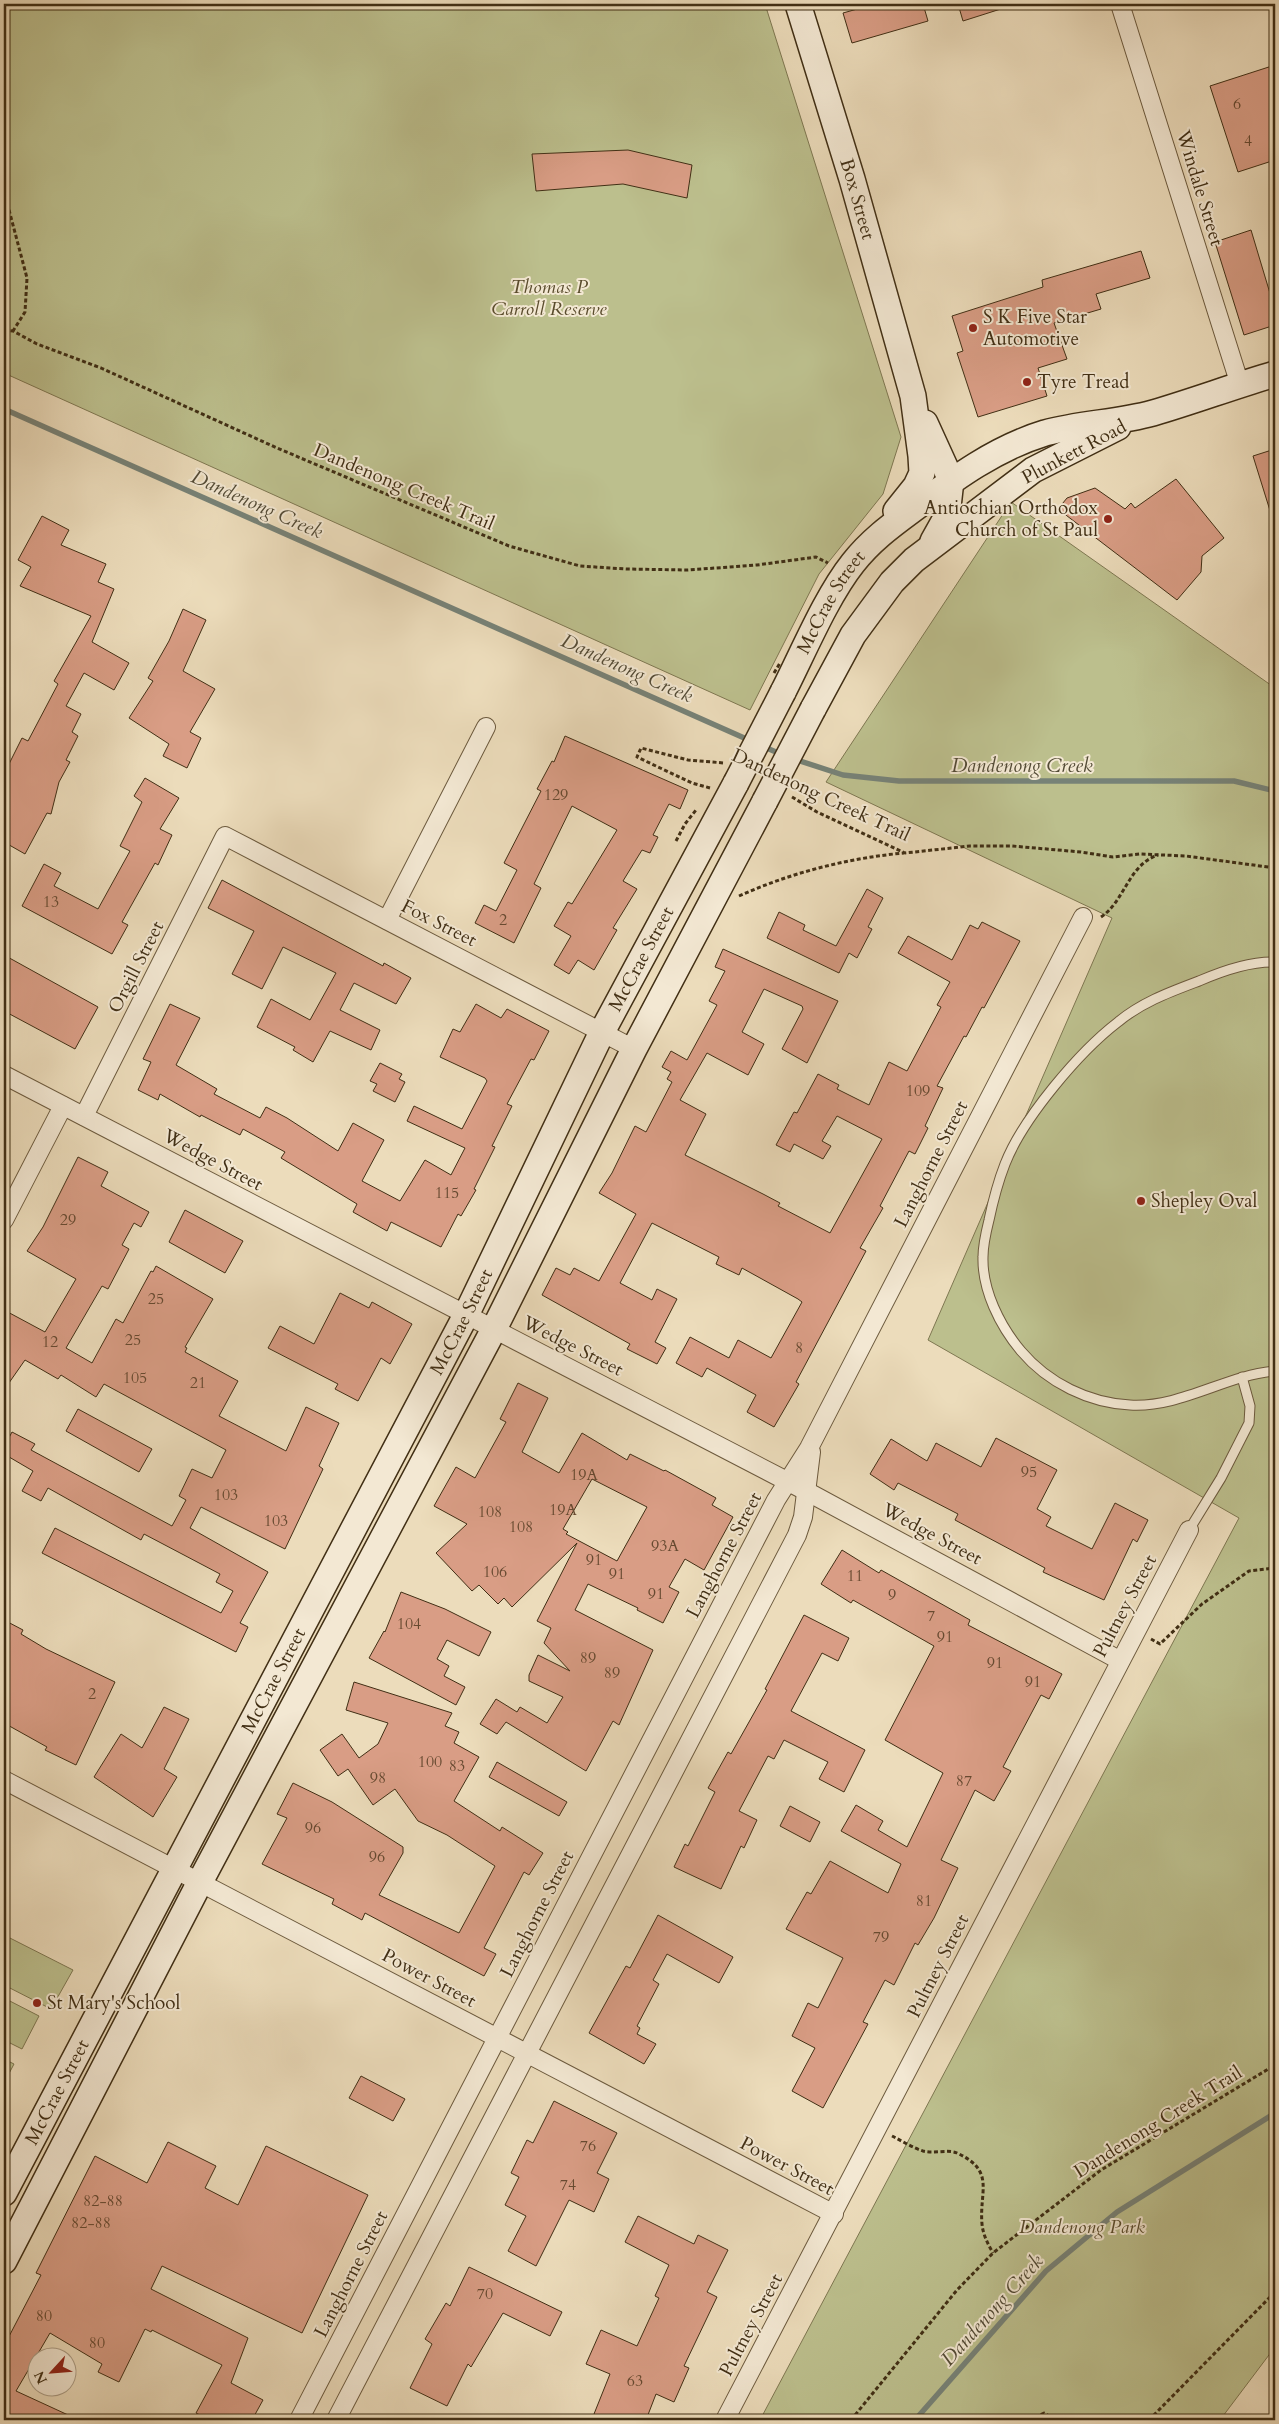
<svg xmlns="http://www.w3.org/2000/svg" width="1279" height="2424" font-family="Cardo,serif">
<rect width="100%" height="100%" fill="#ecdcbb"/>
<filter id="stains"><feTurbulence type="fractalNoise" baseFrequency=".004" numOctaves="4"/><feColorMatrix values="0 0 0 0 .2 0 0 0 0 .09 0 0 0 0 .02 0 0 0 .5 -.17"/></filter>
<radialGradient id="worn" r=".72"><stop offset=".6" stop-color="#630" stop-opacity="0"/><stop offset="1" stop-color="#630" stop-opacity=".3"/></radialGradient>
<!-- green -->
<g fill="#bcbf8d" stroke="#7e7751">
<path d="M4 4H765L901 437 883 494 819 574 750 710 4 373Z"/>
<path d="M1011 502 1275 688V2347L1220 2420H760L1239 1518 928 1340 1112 918 826 782Z"/>
<path d="M4 1935 73 1970 51 2009 4 1985Z"/>
<path d="M4 1998 39 2016 22 2049 4 2040Z"/>
<path d="M4 2059 14 2064 4 2083Z"/>
</g>
<g fill="none" stroke-linecap="round" stroke-linejoin="round">
<!-- stream -->
<g stroke="#778277" stroke-width="5.5">
<path d="M4 409 751 741"/>
<path d="M762 746 783 755"/>
<path d="M794 759 843 775 899 781H1234L1275 791"/>
<path d="M915 2420 1046 2271 1117 2212 1275 2113"/>
</g>
</g>
<!-- building -->
<g fill="#d99d85" stroke="#412f15" fill-rule="evenodd">
<path d="M875 4H923L928 21 852 43 843 13Z"/>
<path d="M958 4H1006L1007 7 963 21Z"/>
<path d="M1275 65V160L1238 172 1210 86Z"/>
<path d="M628 150 692 165 687 198 623 184 536 191 532 154Z"/>
<path d="M1251 230 1275 310V325L1244 335 1215 242Z"/>
<path d="M1141 251 1150 278 1096 294 1101 309 1054 323 1067 359 1038 368 1047 396 978 417 957 353 963 351 952 316 1043 287 1042 280Z"/>
<path d="M1275 449V516L1272 517 1253 456Z"/>
<path d="M1176 479 1224 538 1202 556 1201 572 1177 600 1058 509 1067 498 1095 488 1125 509 1131 503 1135 508Z"/>
<path d="M42 516 69 530 61 545 106 564 98 582 114 589 92 642 129 663 114 690 84 673 66 706 81 714 72 732 78 736 66 760 70 762 59 782 51 814 47 813 25 854 4 842V774L22 738 28 741 58 684 54 681 91 616 20 586 31 567 18 560Z"/>
<path d="M183 609 206 620 183 671 215 689 190 732 201 738 187 768 163 756 169 744 129 718 153 681 148 678 169 641Z"/>
<path d="M565 736 688 790 680 809 669 804 653 835 658 837 650 853 642 850 623 881 637 889 613 928 617 930 594 970 578 960 569 974 554 965 571 936 554 926 568 902 572 904 617 830 572 806 534 884 541 888 514 943 475 923 484 905 496 911 517 870 504 863 541 791 537 789 552 761 554 762Z"/>
<path d="M145 778 179 798 160 829 172 835 158 865 155 863 122 922 128 925 112 954 22 906 44 864 61 873 54 886 98 909 130 851 120 846 142 802 134 796Z"/>
<path d="M222 880 383 966 384 963 411 978 396 1004 354 983 340 1010 380 1030 371 1050 330 1031 313 1062 293 1050 295 1047 257 1027 271 999 310 1020 336 973 283 947 262 989 232 974 254 931 208 908Z"/>
<path d="M867 889 883 898 868 927 872 929 857 958 849 953 839 973 767 938 779 912 805 925 803 930 836 946Z"/>
<path d="M982 922 1020 941 984 1008 982 1007 966 1037 964 1036 937 1086 943 1088 925 1126 928 1128 915 1154 909 1151 880 1206 883 1208 860 1248 866 1251 796 1382 799 1384 774 1427 747 1412 756 1395 707 1368 702 1377 676 1363 690 1337 729 1358 738 1340 771 1358 802 1302 798 1299 742 1268 739 1275 716 1264 719 1257 652 1223 620 1283 652 1300 657 1289 677 1299 655 1342 666 1348 657 1364 627 1349 630 1344 542 1295 556 1268 570 1275 574 1268 599 1281 636 1214 599 1193 612 1173 635 1126 646 1132 672 1082 667 1079 671 1072 662 1067 671 1051 687 1060 717 1005 709 1001 725 971 715 967 723 949 838 1001 807 1063 782 1049 803 1009 802 1006 764 989 742 1032 764 1044 748 1075 707 1053 680 1100 706 1114 685 1155 763 1194 780 1203 778 1206 830 1233 882 1139 837 1116 822 1141 831 1146 823 1159 794 1144 790 1152 776 1145 794 1112 797 1113 818 1074 839 1085 837 1089 869 1105 889 1062 907 1071 941 1007 937 1005 950 982 898 953 908 936 952 960 970 925 978 929Z"/>
<path d="M4 955 98 1007 75 1049 4 1011Z"/>
<path d="M170 1004 200 1018 176 1065 217 1089 214 1094 260 1118 266 1107 287 1118 338 1151 353 1123 384 1140 362 1181 400 1201 425 1160 451 1175 465 1148 407 1121 414 1106 462 1129 487 1081 485 1078 440 1057 453 1029 460 1032 476 1004 501 1018 507 1009 549 1031 534 1060 531 1059 507 1104 512 1106 492 1146 495 1147 474 1189 476 1190 461 1216 458 1214 441 1247 391 1222 387 1231 353 1212 357 1204 281 1158 285 1152 243 1129 240 1135 201 1115 200 1117 160 1094 158 1100 138 1090 151 1062 143 1059Z"/>
<path d="M380 1063 402 1074 399 1079 405 1082 395 1102 373 1091 377 1084 370 1081Z"/>
<path d="M78 1157 108 1172 101 1186 149 1212 141 1227 134 1223 122 1245 129 1249 108 1289 102 1286 66 1348 92 1363 116 1319 123 1323 151 1271 153 1272 156 1266 213 1299 185 1347 187 1348 185 1352 238 1381 219 1416 286 1451 306 1407 339 1423 319 1466 323 1469 285 1549 201 1507 190 1528 268 1572 240 1623 248 1627 236 1652 42 1553 55 1528 221 1613 233 1591 216 1582 220 1574 144 1534 141 1540 48 1488 41 1501 22 1491 33 1471 4 1454V1447L12 1432 35 1444 31 1450 172 1526 186 1500 179 1496 192 1469 212 1478 226 1450 104 1384 96 1397 61 1375 58 1379 25 1360 4 1390V1310L45 1332 76 1279 27 1251 43 1227Z"/>
<path d="M185 1210 243 1241 225 1273 169 1242Z"/>
<path d="M340 1293 369 1308 372 1302 412 1324 390 1364 381 1358 358 1401 335 1389 338 1384 268 1348 280 1326 314 1344Z"/>
<path d="M518 1383 548 1398 522 1452 559 1473 582 1433 627 1460 630 1454 664 1471 665 1470 716 1498 712 1505 733 1517 704 1570 685 1559 669 1587 679 1592 663 1623 637 1610 638 1608 588 1584 575 1610 653 1650 619 1725 613 1721 586 1771 506 1722 497 1734 480 1724 496 1699 517 1712 520 1707 547 1723 563 1697 529 1681V1675L538 1655 570 1671 544 1643 551 1628 537 1621 577 1543 512 1607 504 1598 498 1604 479 1585 472 1591 436 1553 467 1524 434 1506 456 1467 475 1478 506 1422 500 1419ZM592 1479 647 1507 617 1561 566 1534 568 1532 563 1529Z"/>
<path d="M78 1409 152 1449 139 1472 66 1431Z"/>
<path d="M996 1438 1057 1470 1037 1509 1051 1517 1046 1526 1092 1549 1115 1503 1148 1520 1137 1542 1133 1539 1104 1600 1043 1572 1045 1568 955 1520 958 1514 898 1483 894 1490 870 1474 891 1439 927 1461 936 1443 981 1467Z"/>
<path d="M842 1550 879 1573 881 1570 970 1620 968 1625 1062 1674 1049 1699 1041 1695 1003 1767 1011 1771 994 1801 975 1790 941 1860 958 1868 934 1918 918 1945 915 1943 894 1985 885 1980 863 2022 868 2024 823 2108 792 2091 815 2048 792 2036 808 2003 818 2008 843 1958 786 1929 807 1892 811 1894 830 1861 888 1893 901 1864 841 1831 856 1805 883 1821 878 1830 907 1847 943 1773 885 1740 934 1646 853 1600 851 1603 821 1584Z"/>
<path d="M401 1592 445 1609 491 1632 479 1656 447 1640 437 1659 449 1666 444 1676 465 1687 456 1705 369 1658 384 1631 385 1632Z"/>
<path d="M804 1615 849 1638 838 1661 822 1653 791 1711 865 1750 844 1792 819 1779 828 1762 784 1740 774 1759 768 1756 739 1811 757 1820 744 1848 741 1846 721 1889 674 1867 685 1844 688 1846 715 1792 708 1788 728 1752 731 1754 767 1690 765 1689Z"/>
<path d="M4 1620 23 1630 21 1634 46 1649 115 1682 76 1765 45 1750 47 1747 4 1723Z"/>
<path d="M354 1682 452 1713 445 1726 459 1732 454 1743 479 1757 454 1801 500 1831 502 1827 543 1853 529 1875 524 1872 484 1948 496 1954 484 1976 365 1913 362 1920 332 1904 334 1899 262 1864 287 1818 277 1814 293 1783 332 1802 403 1847V1853L379 1895 459 1933 495 1866 447 1835 418 1821 395 1789 373 1805 348 1769 338 1776 320 1750 342 1734 359 1758 378 1744 388 1723 346 1710Z"/>
<path d="M164 1707 189 1719 164 1769 177 1777 153 1817 94 1777 121 1734 142 1748Z"/>
<path d="M497 1762 567 1802 559 1816 489 1777Z"/>
<path d="M790 1806 820 1822 810 1842 780 1826Z"/>
<path d="M658 1915 733 1957 719 1983 667 1954 653 1980 659 1984 637 2026 640 2028 637 2034 656 2044 644 2064 589 2033 626 1966 630 1968Z"/>
<path d="M361 2076 405 2099 393 2121 349 2098Z"/>
<path d="M554 2101 617 2133 597 2173 609 2179 594 2212 569 2200 536 2266 508 2251 526 2216 505 2205 519 2177 511 2173 527 2140 533 2143Z"/>
<path d="M168 2142 216 2166 205 2188 238 2205 266 2146 368 2195 302 2333 162 2266 151 2289 248 2338 231 2383 263 2400 252 2420H210L196 2413 222 2365 152 2330 151 2332 145 2329 119 2382 98 2372 102 2364 50 2333 16 2391 79 2420H4V2346L41 2275 36 2273 95 2156 147 2183Z"/>
<path d="M638 2216 694 2244 698 2235 728 2250 707 2292 717 2297 684 2366 689 2368 674 2402 656 2394 646 2420H609L594 2414 610 2374 586 2364 601 2330 637 2346 659 2298 655 2296 669 2265 625 2242Z"/>
<path d="M469 2267 562 2312 550 2336 503 2313 471 2367 468 2364 447 2406 410 2388 432 2344 425 2339 446 2303 450 2306Z"/>
</g>
<g fill="none" stroke-linecap="round" stroke-linejoin="round">
<defs>
<g id="service">
<path d="M1275 962C1250 961 1222 971 1199 981 1170 992 1142 1002 1118 1022 1079 1052 1023 1118 1005 1164 998 1182 993 1201 989 1220 986 1232 983 1245 983 1257 982 1290 1000 1326 1021 1351 1048 1383 1089 1403 1130 1405 1181 1408 1226 1375 1275 1371"/>
<path d="M1189 1530 1221 1478 1249 1423 1250 1406 1242 1377"/>
</g>
<g id="minor">
<path d="M1120 4 1240 385"/>
<path d="M387 920 486 727"/>
<path d="M4 1075 806 1491 1119 1660"/>
<path d="M84 1116 225 836 634 1049"/>
<path d="M4 1220 63 1106"/>
<path d="M4 1780 834 2214"/>
<path d="M299 2420 776 1500 809 1448 1083 917"/>
<path d="M336 2420 797 1535 803 1517 811 1452"/>
<path d="M725 2420 1189 1530"/>
</g>
<g id="secondary">
<path id="s1" d="M798 4 852 179 913 396 921 456 922 473 916 486 896 511"/>
<path d="M925 423 951 480 947 516 933 541"/>
<path id="s2" d="M783 692C803 653 826 597 853 563 871 540 892 525 915 508 955 478 996 448 1045 433 1081 423 1117 423 1153 413 1194 401 1234 386 1275 374"/>
<path d="M813 709 853 635 892 582 914 560 1033 470 1118 427"/>
<path id="s3" d="M4 2193 466 1315 602 1032 736 783"/>
<path d="M4 2261 200 1882 494 1329 634 1049 765 801"/>
</g>
</defs>
<!-- service casing -->
<use href="#service" stroke="#6c5a3e" stroke-width="11"/>
<!-- minor casing -->
<use href="#minor" stroke="#6c5a3e" stroke-width="20"/>
<!-- secondary casing -->
<use href="#secondary" stroke="#412f15" stroke-width="28"/>
<!-- path -->
<g stroke="#412f15" stroke-width="3" stroke-dasharray="4 2.5" stroke-linecap="butt">
<path d="M4 191 27 278 25 312 13 331"/>
<path d="M4 330 13 331 37 344 101 368 277 448 509 546 580 566 626 569 688 570 757 565 816 557 828 563"/>
<path d="M710 788 692 783 637 757 641 748 688 760 724 763"/>
<path d="M792 797 817 812 905 853 970 846H1012L1081 852 1113 857 1140 854 1186 856 1275 868"/>
<path d="M676 841 685 824 696 810"/>
<path d="M739 896C790 873 848 858 904 853"/>
<path d="M1101 917C1125 901 1128 865 1158 855"/>
<path d="M1151 1639 1160 1644 1202 1604 1249 1571 1275 1568"/>
<path d="M892 2136C902 2141 913 2148 923 2151 934 2154 948 2149 957 2153 996 2171 979 2191 982 2224 983 2235 988 2244 993 2253"/>
<path d="M851 2420 957 2290 993 2253 1101 2170 1275 2065"/>
<path d="M1029 2420 1044 2413 1056 2420"/>
<path d="M1094 2420H1099"/>
<path d="M1149 2420 1275 2292"/>
</g>
<!-- service -->
<use href="#service" stroke="#f3e8d3" stroke-width="9"/>
<!-- minor -->
<use href="#minor" stroke="#f3e8d3" stroke-width="18"/>
<!-- secondary -->
<use href="#secondary" stroke="#f3e8d3" stroke-width="25"/>
<defs>
<g id="secondary-bridge">
<path d="M736 783 783 692"/>
<path d="M765 801 813 709"/>
</g>
</defs>
<!-- secondary-bridge casing -->
<use href="#secondary-bridge" stroke="#412f15" stroke-width="28" stroke-linecap="butt"/>
<!-- path-bridge -->
<path stroke="#412f15" stroke-width="3" stroke-dasharray="4 2.5" stroke-linecap="butt" d="M774 673 780 663"/>
<!-- secondary-bridge -->
<use href="#secondary-bridge" stroke="#f3e8d3" stroke-width="25"/>
</g>
<!-- markers -->
<g fill="#8f2418" stroke="#f3e8d3" stroke-width="2">
<circle cx="973" cy="328" r="5"/>
<circle cx="1027" cy="382" r="5"/>
<circle cx="1108" cy="519" r="5"/>
<circle cx="1141" cy="1201" r="5"/>
<circle cx="37" cy="2003" r="5"/>
</g>
<g text-anchor="middle" dominant-baseline="central" stroke-width="4" stroke-linejoin="round" paint-order="stroke">
<!-- number labels -->
<g font-size="16" fill="#674a31">
<text x="1237" y="104">6</text>
<text x="1248" y="141">4</text>
<text x="556" y="795">129</text>
<text x="51" y="902">13</text>
<text x="503" y="920">2</text>
<text x="918" y="1091">109</text>
<text x="447" y="1193">115</text>
<text x="68" y="1220">29</text>
<text x="156" y="1299">25</text>
<text x="133" y="1340">25</text>
<text x="50" y="1342">12</text>
<text x="799" y="1348">8</text>
<text x="135" y="1378">105</text>
<text x="198" y="1383">21</text>
<text x="1029" y="1472">95</text>
<text x="584" y="1475">19A</text>
<text x="226" y="1495">103</text>
<text x="563" y="1510">19A</text>
<text x="490" y="1512">108</text>
<text x="276" y="1521">103</text>
<text x="521" y="1527">108</text>
<text x="665" y="1546">93A</text>
<text x="594" y="1560">91</text>
<text x="495" y="1572">106</text>
<text x="617" y="1574">91</text>
<text x="855" y="1576">11</text>
<text x="656" y="1594">91</text>
<text x="892" y="1595">9</text>
<text x="931" y="1616">7</text>
<text x="409" y="1624">104</text>
<text x="945" y="1637">91</text>
<text x="588" y="1658">89</text>
<text x="995" y="1663">91</text>
<text x="612" y="1673">89</text>
<text x="1033" y="1682">91</text>
<text x="92" y="1694">2</text>
<text x="430" y="1762">100</text>
<text x="457" y="1766">83</text>
<text x="378" y="1778">98</text>
<text x="964" y="1781">87</text>
<text x="313" y="1828">96</text>
<text x="377" y="1857">96</text>
<text x="924" y="1901">81</text>
<text x="881" y="1937">79</text>
<text x="588" y="2146">76</text>
<text x="568" y="2185">74</text>
<text x="103" y="2201">82-88</text>
<text x="91" y="2223">82-88</text>
<text x="485" y="2294">70</text>
<text x="44" y="2316">80</text>
<text x="97" y="2343">80</text>
<text x="635" y="2381">63</text>
</g>
<!-- street labels -->
<g font-size="19" fill="#412f15" stroke="#f3e8d3">
<text transform="translate(1200 188) rotate(73)">Windale Street</text>
<text stroke="none"><textPath href="#s1" startOffset="204">Box Street</textPath></text>
<text transform="translate(1074 452) rotate(-28)">Plunkett Road</text>
<text transform="translate(404 487) rotate(23)">Dandenong Creek Trail</text>
<text stroke="none"><textPath href="#s2" startOffset="102">McCrae Street</textPath></text>
<text transform="translate(821 795) rotate(25)">Dandenong Creek Trail</text>
<text transform="translate(439 923) rotate(27)">Fox Street</text>
<text stroke="none"><textPath href="#s3" startOffset="1389">McCrae Street</textPath></text>
<text transform="translate(136 967) rotate(-63)">Orgill Street</text>
<text transform="translate(213 1160) rotate(28)">Wedge Street</text>
<text transform="translate(931 1164) rotate(-63)">Langhorne Street</text>
<text stroke="none"><textPath href="#s3" startOffset="984">McCrae Street</textPath></text>
<text transform="translate(573 1346) rotate(27)">Wedge Street</text>
<text transform="translate(932 1534) rotate(28)">Wedge Street</text>
<text transform="translate(724 1555) rotate(-62)">Langhorne Street</text>
<text transform="translate(1125 1606) rotate(-62)">Pultney Street</text>
<text stroke="none"><textPath href="#s3" startOffset="579">McCrae Street</textPath></text>
<text transform="translate(537 1914) rotate(-63)">Langhorne Street</text>
<text transform="translate(938 1966) rotate(-63)">Pultney Street</text>
<text transform="translate(429 1978) rotate(28)">Power Street</text>
<text stroke="none"><textPath href="#s3" startOffset="114">McCrae Street</textPath></text>
<text transform="translate(1158 2122) rotate(-32)">Dandenong Creek Trail</text>
<text transform="translate(787 2166) rotate(28)">Power Street</text>
<text transform="translate(351 2274) rotate(-63)">Langhorne Street</text>
<text transform="translate(751 2325) rotate(-62)">Pultney Street</text>
</g>
<!-- park labels -->
<g font-size="19" font-style="italic" fill="#5a4c2d" stroke="#f3e8d3">
<text x="549" y="287">Thomas P<tspan x="549" dy="22">Carroll Reserve</tspan></text>
<text x="1082" y="2227">Dandenong Park</text>
</g>
<!-- poi labels -->
<g font-size="19" fill="#412f15" stroke="#f3e8d3" text-anchor="start">
<text x="983" y="317">S K Five Star<tspan x="983" dy="22">Automotive</tspan></text>
<text x="1037" y="382">Tyre Tread</text>
<text x="1098" y="508" text-anchor="end">Antiochian Orthodox<tspan x="1098" dy="22">Church of St Paul</tspan></text>
<text x="1151" y="1201">Shepley Oval</text>
<text x="47" y="2003">St Mary's School</text>
</g>
<!-- water labels -->
<g font-size="20" font-style="italic" fill="#534b36" stroke="#f3e8d3">
<text transform="translate(257 504) rotate(24)">Dandenong Creek</text>
<text transform="translate(627 668) rotate(24)">Dandenong Creek</text>
<text x="1022" y="765">Dandenong Creek</text>
<text transform="translate(992 2310) rotate(-48)">Dandenong Creek</text>
</g>
</g>
<!-- margin -->
<rect width="1279" height="2424" fill="none" stroke="#ecdcbb" stroke-width="20"/>
<rect x="5" y="5" width="1269" height="2414" fill="none" stroke="#412f15" stroke-width="2.5"/>
<rect x="10" y="10" width="1259" height="2404" fill="none" stroke="#412f15"/>
<!-- north arrow -->
<g transform="translate(52 2372) rotate(244)"><circle r="24" fill="#f3e8d3" stroke="#ac9e87"/>
<path d="M0-4L9 19L0 12L-9 19Z" fill="#8f2418"/>
<text y="-8" font-size="14" font-weight="bold" text-anchor="middle" fill="#412f15">N</text>
</g>
<rect width="100%" height="100%" filter="url(#stains)"/>
<rect width="100%" height="100%" fill="url(#worn)"/>
</svg>
